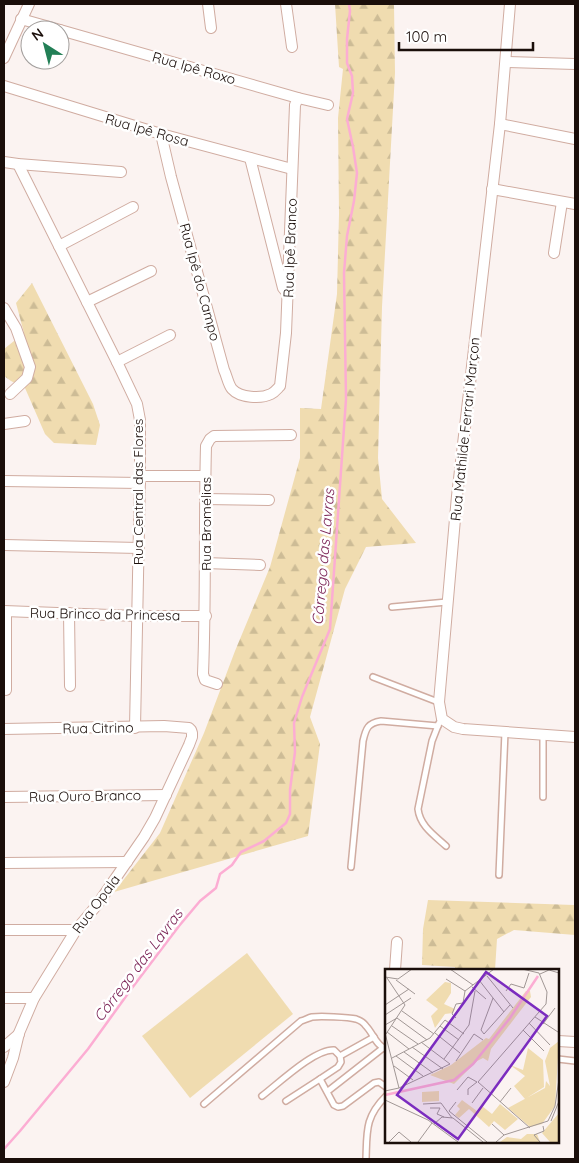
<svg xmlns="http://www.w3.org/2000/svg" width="579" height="1163" font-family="Quicksand,sans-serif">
<defs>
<pattern id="forest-firs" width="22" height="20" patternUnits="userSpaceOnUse" patternTransform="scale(1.25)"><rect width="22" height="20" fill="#f0dcb0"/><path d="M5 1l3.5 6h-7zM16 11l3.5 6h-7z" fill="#cdbc96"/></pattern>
</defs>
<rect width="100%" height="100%" fill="#fbf3f1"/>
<!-- forest -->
<g fill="url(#forest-firs)">
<path d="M335 4H394L395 73 382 307 378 458 382 499 416 543 366 547 345 589 310 717 320 744 308 836 114 892 160 833 204 733 235 651 270 567 300 458V408L321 409 337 294 339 214 338 118 343 69 339 67Z"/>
<path d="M32 283 93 404 100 425 96 445 54 443 45 434 25 388 11 381 4 376V349L24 333 16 303Z"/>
<path d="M575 893V935L514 930 497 939 495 970H455V967L422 965 423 929 428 900 574 905Z"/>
</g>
<!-- pitch -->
<path fill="#f0dcb0" d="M247 953 293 1014 190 1098 142 1036Z"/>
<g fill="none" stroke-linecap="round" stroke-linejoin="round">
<!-- stream -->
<path stroke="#fcadd3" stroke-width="2.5" d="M4 1149 20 1131 88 1049 132 988 179 926 200 901 216 888 220 874 232 865 241 852 264 841 286 823 290 814V790L295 752 294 723 302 697 330 629 346 399 344 273 347 236 354 201 357 173 353 147 347 119 353 93 352 76 347 63V39L350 11 349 4"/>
<defs>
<g id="service">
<path d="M392 607 447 602"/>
<path d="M373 677 438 702"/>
<path d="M439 723 432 741 418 809C420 826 434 835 446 846"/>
<path d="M543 735V797"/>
<path d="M351 867 363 741C366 728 368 723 381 721L438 726"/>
<path d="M499 875 505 732"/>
<path d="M340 1056 374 1037"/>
<path d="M558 1059 575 1061"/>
<path d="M328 1091 383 1048"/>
<path d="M262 1096C278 1084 314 1049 334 1050L340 1056 341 1062 338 1067 320 1079 334 1105 338 1107 343 1106 374 1083 379 1082 386 1087"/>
<path d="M286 1101 320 1079"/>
<path d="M204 1104 301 1021C305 1020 308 1018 312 1017 320 1016 348 1017 356 1019 359 1020 364 1023 366 1026 373 1033 376 1046 386 1049"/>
<path d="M366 1159C367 1131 365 1117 386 1096"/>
</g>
<g id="minor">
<path d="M208 4 211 28"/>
<path d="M286 4 292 47"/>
<path d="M510 4 500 124 457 496 439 702 442 719 454 727 463 729 575 737"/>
<path d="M21 19 60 30"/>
<path d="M60 30 298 98 328 105"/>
<path d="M4 58 29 4"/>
<path d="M506 62 575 64"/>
<path d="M4 86 161 134 292 169"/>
<path d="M500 124 575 139"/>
<path d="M161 134 171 177 224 370C227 376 228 384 232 389 240 398 261 399 271 394 275 392 277 389 280 386L286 333 295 105 298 98"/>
<path d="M250 158 283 288 288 294"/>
<path d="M4 162 18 164 121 172"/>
<path d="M18 164 117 362 137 404 140 420V476L135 728"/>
<path d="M492 189 575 204"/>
<path d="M59 246 133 207"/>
<path d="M554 253 562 202"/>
<path d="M87 302 151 271"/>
<path d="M4 308 16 328 30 367 27 378 10 394"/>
<path d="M117 362 170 335"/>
<path d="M4 424 25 421"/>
<path d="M140 476H205"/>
<path d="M4 481 140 483"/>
<path d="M205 499 269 500"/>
<path d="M4 545 139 548"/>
<path d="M205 563 260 565"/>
<path d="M4 611 137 616H206"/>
<path d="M69 613 70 686"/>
<path d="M217 684 205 680 203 674C206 598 204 522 206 446L210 439 214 436 291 435"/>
<path d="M6 690V612"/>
<path d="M4 729 164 726 189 728 191 730 192 733V737L189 745 155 818 144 837 97 905 76 930 34 998 19 1033 13 1058 4 1082"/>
<path d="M4 797 166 795"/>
<path d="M4 863 127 862"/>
<path d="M4 930H76"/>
<path d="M395 970 397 942"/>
<path d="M4 998H34"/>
<path d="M558 1041 575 1042"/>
<path d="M4 1047 19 1034"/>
</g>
</defs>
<!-- service casing -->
<use href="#service" stroke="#d0aca1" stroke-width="8"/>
<!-- minor casing -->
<use href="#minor" stroke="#d0aca1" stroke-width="12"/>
<!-- service -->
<use href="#service" stroke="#fff" stroke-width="5"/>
<!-- minor -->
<use href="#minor" stroke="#fff" stroke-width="10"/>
</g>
<g text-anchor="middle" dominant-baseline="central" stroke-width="5" stroke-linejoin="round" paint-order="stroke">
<!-- street labels -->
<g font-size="14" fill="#1a0e0a" stroke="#fff">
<text transform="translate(194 68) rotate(16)">Rua Ipê Roxo</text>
<text transform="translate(147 130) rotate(16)">Rua Ipê Rosa</text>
<text transform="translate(290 248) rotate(-88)">Rua Ipê Branco</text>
<text transform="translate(200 282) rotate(75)">Rua Ipê do Campo</text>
<text transform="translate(465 429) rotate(-84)">Rua Mathilde Ferrari Marçon</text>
<text transform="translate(138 492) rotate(-90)">Rua Central das Flores</text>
<text transform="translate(206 524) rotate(-90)">Rua Bromélias</text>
<text transform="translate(105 614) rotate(1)">Rua Brinco da Princesa</text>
<text transform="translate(98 728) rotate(-1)">Rua Citrino</text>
<text transform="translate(85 796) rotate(-1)">Rua Ouro Branco</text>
<text transform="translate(96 904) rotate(-53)">Rua Opala</text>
</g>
<!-- water labels -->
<g font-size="15" font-style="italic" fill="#7b2355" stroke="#fff">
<text transform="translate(323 557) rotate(-85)">Córrego das Lavras</text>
<text transform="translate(138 965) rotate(-53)">Córrego das Lavras</text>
</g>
</g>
<!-- overview -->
<g transform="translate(385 969)">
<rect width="174" height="174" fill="#fbf3f1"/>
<path d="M60 13 66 14V24L59 35 70 40 68 44 60 45 50 59 46 47 53 40 41 31ZM141 22H145L146 28 106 80 103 92 98 89 92 92 69 115 45 106 66 96 101 69 104 70ZM174 72 170 137 157 155 145 158 123 139 160 119 161 112 165 117 160 92 165 79ZM143 79 158 91 159 118 140 130 129 117 140 107 125 96 138 101ZM77 131 92 142 97 137 107 145 115 135 133 150 120 161 109 152 104 158 84 140 74 149 70 146 75 140 72 137ZM174 144V173H165L157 164ZM142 165H152L155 173H115L122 168 136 170Z" fill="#f0dcb0"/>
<path d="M54 122V132L37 133V123Z" fill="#f0dcb0"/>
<path fill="none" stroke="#fcadd3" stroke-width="2.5" d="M0 126 69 111 88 95 125 49 153 7"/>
<path fill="none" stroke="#a19795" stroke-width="1" d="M65 0 88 16M137 0 154 4M155 5 164 1 174 4M102 7 128 39M0 8 13 10 27 0M61 10 80 22M11 11 30 25M94 11 119 43M87 18 101 30M80 22 109 0M121 22 126 15 139 19 144 4M108 29 96 61 99 65 125 36M0 36 24 20M17 42 49 65M0 46 26 29M150 48 173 63M71 49 67 45 71 35 78 34 80 22M144 54 165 76M158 55 170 39M0 56 12 49 42 71M7 57 33 75M55 57 74 71M138 61 159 82M2 63 24 80M0 64 14 119M50 64 75 84M1 65 20 36 2 9M27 78 58 100M19 83 48 104M11 87 38 107M7 89 45 69 60 51 79 65M59 90 84 56 90 22M71 92 89 65 98 71M9 97 28 111M72 121 83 108 92 113M0 122 14 119 65 95 36 73M83 126V120L92 113M0 131 43 151 73 173M71 133 64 142 102 173M115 133 126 119M87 134 98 119M38 135 56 134 67 149M45 139H55L52 145 59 148M166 152 174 132M49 155 57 148 68 149 98 173M107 155 119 166M145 159 93 113 161 35 162 23 154 4M4 173 14 163 26 173M33 173 47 154M111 173 119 166 163 152 170 137 174 110M155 173 149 166 159 162 158 157"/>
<path fill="#7b2cbf" fill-opacity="0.15" stroke="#7b2cbf" stroke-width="2.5" d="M101 3 162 47 73 170 12 126Z"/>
<rect width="174" height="174" fill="none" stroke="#1a0e0a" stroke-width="2.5"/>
</g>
<!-- border -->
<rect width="579" height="1163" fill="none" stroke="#1a0e0a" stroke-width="10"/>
<!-- north arrow -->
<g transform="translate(45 45) rotate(324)"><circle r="24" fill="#ffffff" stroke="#a39f9d"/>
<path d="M0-4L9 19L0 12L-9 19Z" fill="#227f56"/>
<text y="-8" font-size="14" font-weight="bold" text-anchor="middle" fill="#1a0e0a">N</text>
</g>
<!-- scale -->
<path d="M399 42v8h134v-8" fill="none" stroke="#1a0e0a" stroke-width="2.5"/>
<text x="406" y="42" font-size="15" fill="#1a0e0a" stroke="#ffffff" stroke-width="4" paint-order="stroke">100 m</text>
</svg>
